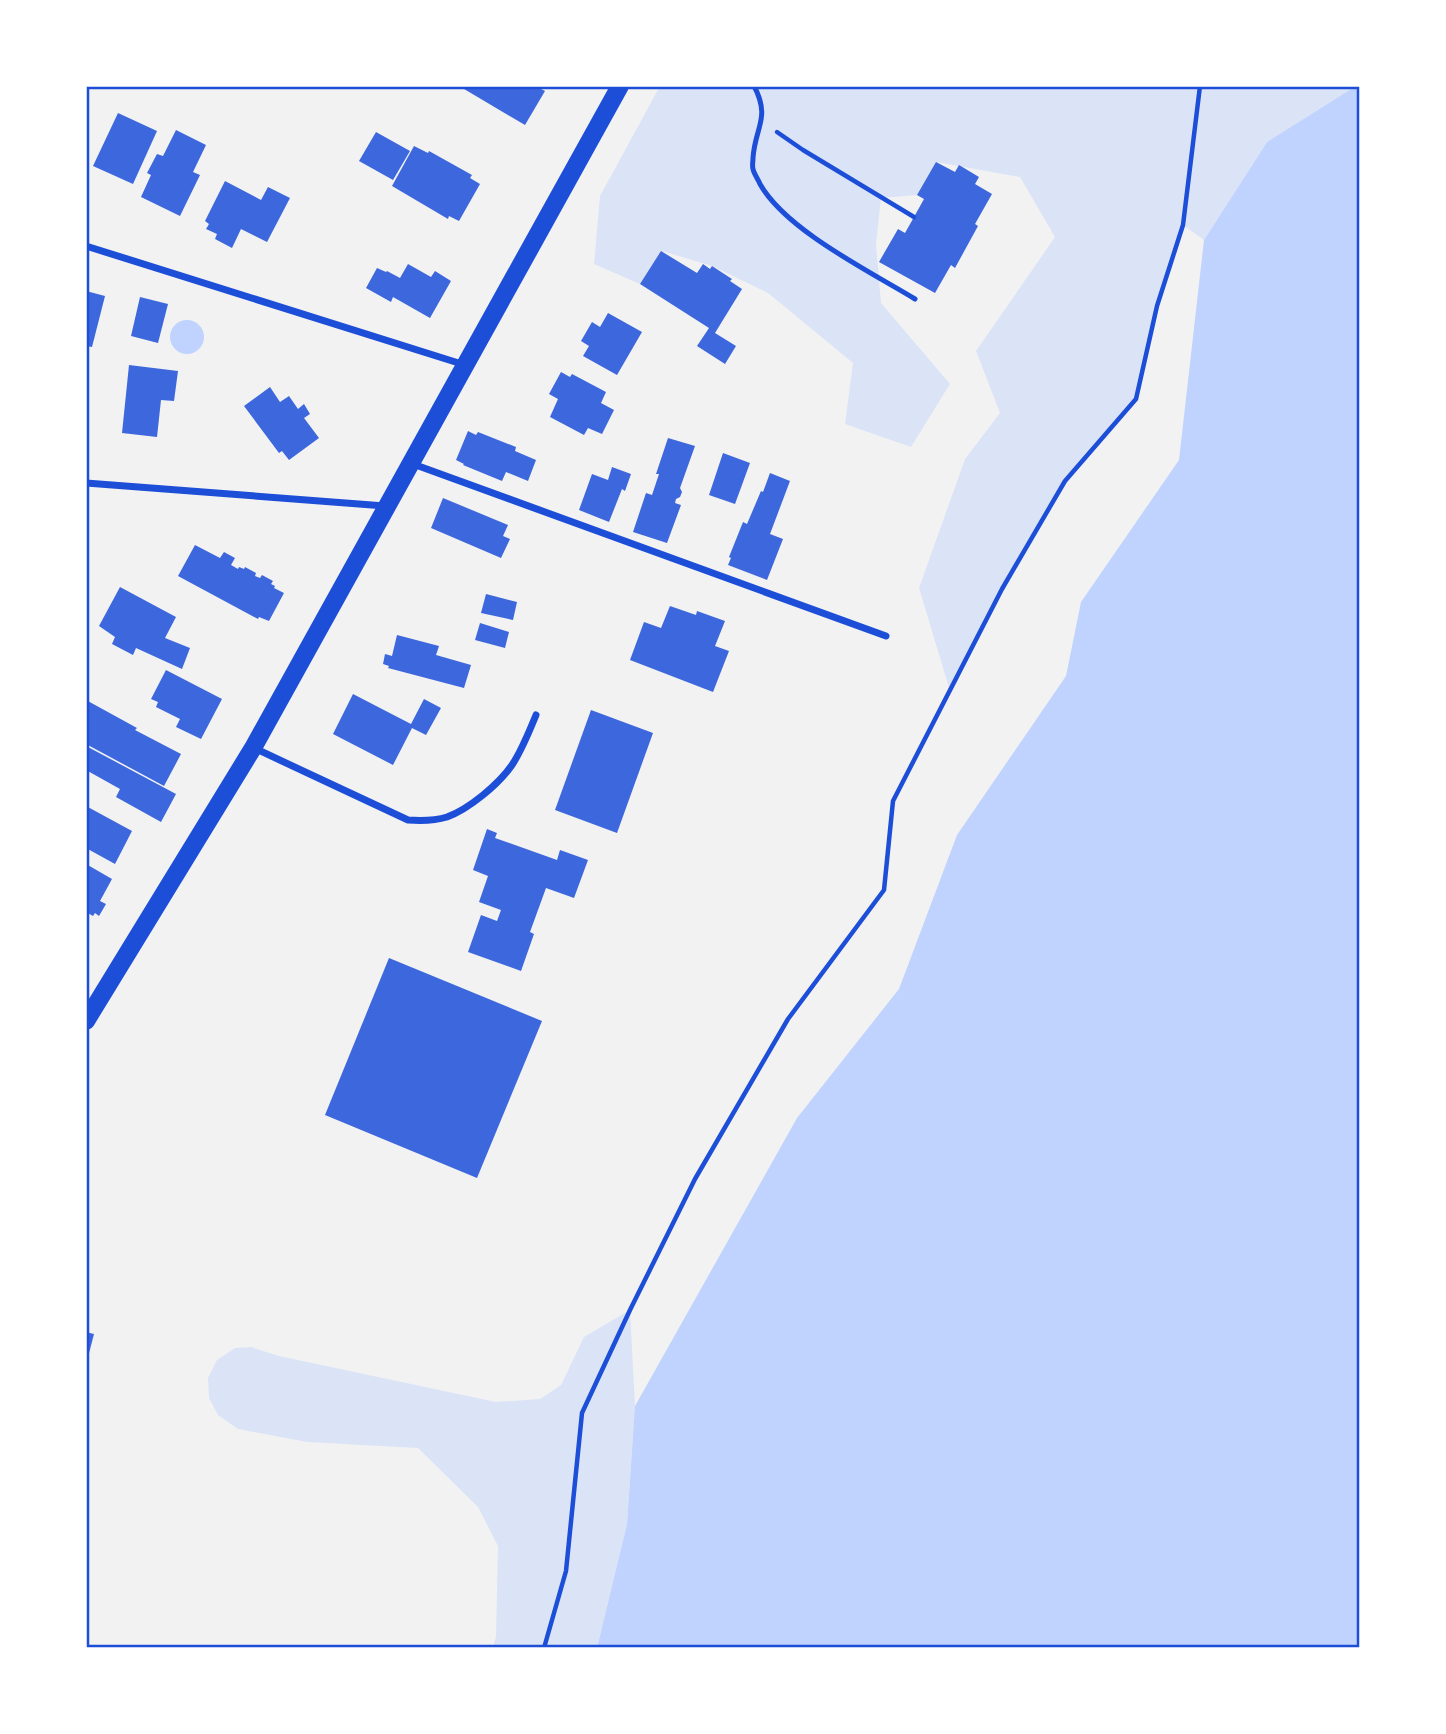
<svg xmlns="http://www.w3.org/2000/svg" width="1446" height="1734" font-family="Inter,sans-serif">
<rect width="100%" height="100%" fill="#f2f2f2"/>
<!-- green -->
<g fill="#dbe4f7">
<path d="M660 86H1356L1267 142 1204 240 1183 225 1157 306 1136 399 1065 481 1002 589 950 691 919 588 965 459 1000 413 976 351 1055 237 1020 177 936 162 917 195 881 198 876 245 881 303 950 384 911 447 845 424 853 363 768 293 712 266 662 251 640 284 594 264 600 196Z"/>
<path d="M630 1310 635 1406 627 1524 597 1648H493L496 1636 498 1546 478 1507 418 1448 307 1442 238 1429 218 1415 209 1398 208 1378 217 1360 235 1348 251 1347 279 1356 496 1402 540 1399 561 1385 584 1337Z"/>
</g>
<!-- water -->
<g fill="#bfd3fe">
<path d="M1356 86H1360V1648H597L627 1524 635 1406 797 1118 899 989 957 835 1066 676 1081 602 1179 460 1204 240 1267 142Z"/>
<circle cx="187" cy="337" r="17"/>
</g>
<!-- building -->
<g fill="#3d67dc">
<path d="M459 86H535L545 91 525 125Z"/>
<path d="M118 113 157 131 133 184 93 166Z"/>
<path d="M176 130 206 145 193 172 200 175 180 216 141 197 151 175 147 173 157 154 163 156Z"/>
<path d="M376 132 410 151 393 180 359 161Z"/>
<path d="M414 146 428 153 429 151 472 175 470 178 480 184 459 221 449 216 448 219 392 186Z"/>
<path d="M936 162 955 172 959 165 979 177 975 184 992 194 975 224 978 226 955 268 951 265 935 293 879 262 898 229 905 233 914 217 924 199 917 195Z"/>
<path d="M225 181 261 200 268 187 290 198 267 242 241 229 232 248 215 239 217 234 206 229 209 224 205 221Z"/>
<path d="M661 251 697 273 703 264 710 269 712 266 732 279 730 281 742 289 715 333 736 346 725 364 697 346 709 328 640 284Z"/>
<path d="M408 264 431 277 435 271 451 281 430 318 393 297 391 302 366 288 377 268 386 272 387 271 400 278Z"/>
<path d="M86 291 105 296 92 347 86 346Z"/>
<path d="M140 297 168 304 158 343 131 336Z"/>
<path d="M608 313 642 332 617 375 583 356 589 346 581 341 592 322 600 327Z"/>
<path d="M129 365 178 371 174 401 161 400 157 437 122 433Z"/>
<path d="M561 372 570 377 572 374 606 392 601 403 614 410 602 434 588 428 584 435 550 417 558 399 549 394Z"/>
<path d="M270 387 280 402 289 396 298 409 304 404 310 414 304 418 319 438 289 460 282 451 279 453 244 406Z"/>
<path d="M468 431 476 435 478 432 516 447 515 451 536 460 528 481 506 472 502 481 463 465 464 464 456 460Z"/>
<path d="M668 438 695 446 680 488 682 492 680 497 676 499 675 503 681 505 667 543 633 532 646 493 652 495 659 474H656Z"/>
<path d="M723 453 750 463 735 504 709 495Z"/>
<path d="M612 467 631 474 625 491 622 489 609 522 579 510 592 474 608 480Z"/>
<path d="M770 473 790 481 770 534 783 539 767 580 728 565 731 558 729 557 743 522 747 524 761 491 763 492Z"/>
<path d="M443 498 508 525 503 536 510 539 501 558 431 528Z"/>
<path d="M195 545 220 558 224 552 235 558 231 565 238 569 239 567 244 569 245 567 256 573 255 576 260 578 262 575 273 581 271 584 275 586 274 588 284 593 269 621 259 617 258 619 178 576Z"/>
<path d="M120 587 176 617 165 638 190 648 182 669 136 648 133 655 112 644 115 637 99 626Z"/>
<path d="M486 594 517 602 513 620 481 613Z"/>
<path d="M670 606 696 615 697 611 725 621 715 646 729 651 713 692 630 660 644 622 661 628Z"/>
<path d="M480 623 509 632 505 648 475 640Z"/>
<path d="M397 635 439 646 436 655 471 665 464 688 388 668 389 666 383 664 385 654 392 656Z"/>
<path d="M166 670 222 699 201 739 176 727 180 719 156 707 158 702 151 699Z"/>
<path d="M353 694 411 724 424 699 441 708 426 735 412 728 393 765 333 734Z"/>
<path d="M86 700 137 728 135 730 181 754 164 786 86 744Z"/>
<path d="M591 710 653 733 617 833 555 810Z"/>
<path d="M88 747 176 794 161 822 116 797 120 789 86 770V752Z"/>
<path d="M86 806 132 831 115 864 86 848Z"/>
<path d="M487 829 497 833 495 838 557 860 560 850 588 860 574 898 546 888 530 932 534 934 521 971 468 952 481 915 497 921 501 910 479 902 488 876 473 870Z"/>
<path d="M86 864 112 879 100 901 106 904 99 916 95 913 93 916 86 912Z"/>
<path d="M389 958 542 1021 477 1178 325 1115Z"/>
<path d="M86 1332 94 1334 87 1361H86Z"/>
</g>
<g fill="none" stroke-linecap="round" stroke-linejoin="round">
<!-- path -->
<g stroke="#1d4ed8" stroke-width="4.5">
<path d="M777 132 803 150 914 217"/>
<path d="M544 1648 566 1571 582 1413 630 1310 695 1179 788 1019 884 890 893 801 1002 589 1065 481 1136 399 1157 306 1183 225 1200 86"/>
</g>
<!-- service -->
<path stroke="#1d4ed8" stroke-width="5" d="M754 86C771 118 755 127 753 158 753 162 752 166 753 169 754 174 758 179 760 184 786 230 869 271 915 299"/>
<!-- minor -->
<g stroke="#1d4ed8" stroke-width="7">
<path d="M86 246 465 365"/>
<path d="M413 464 886 636"/>
<path d="M86 483 385 506"/>
<path d="M254 748 408 820C422 821 434 821 447 817 469 809 499 784 512 765 522 750 529 732 536 715"/>
</g>
<!-- primary -->
<path stroke="#1d4ed8" stroke-width="18" d="M86 1021 253 748 620 86"/>
</g>
<!-- border -->
<rect width="1446" height="1734" fill="none" stroke="#ffffff" stroke-width="175"/>
<rect x="88" y="88" width="1270" height="1558" fill="none" stroke="#1d4ed8" stroke-width="2.5"/>
</svg>
